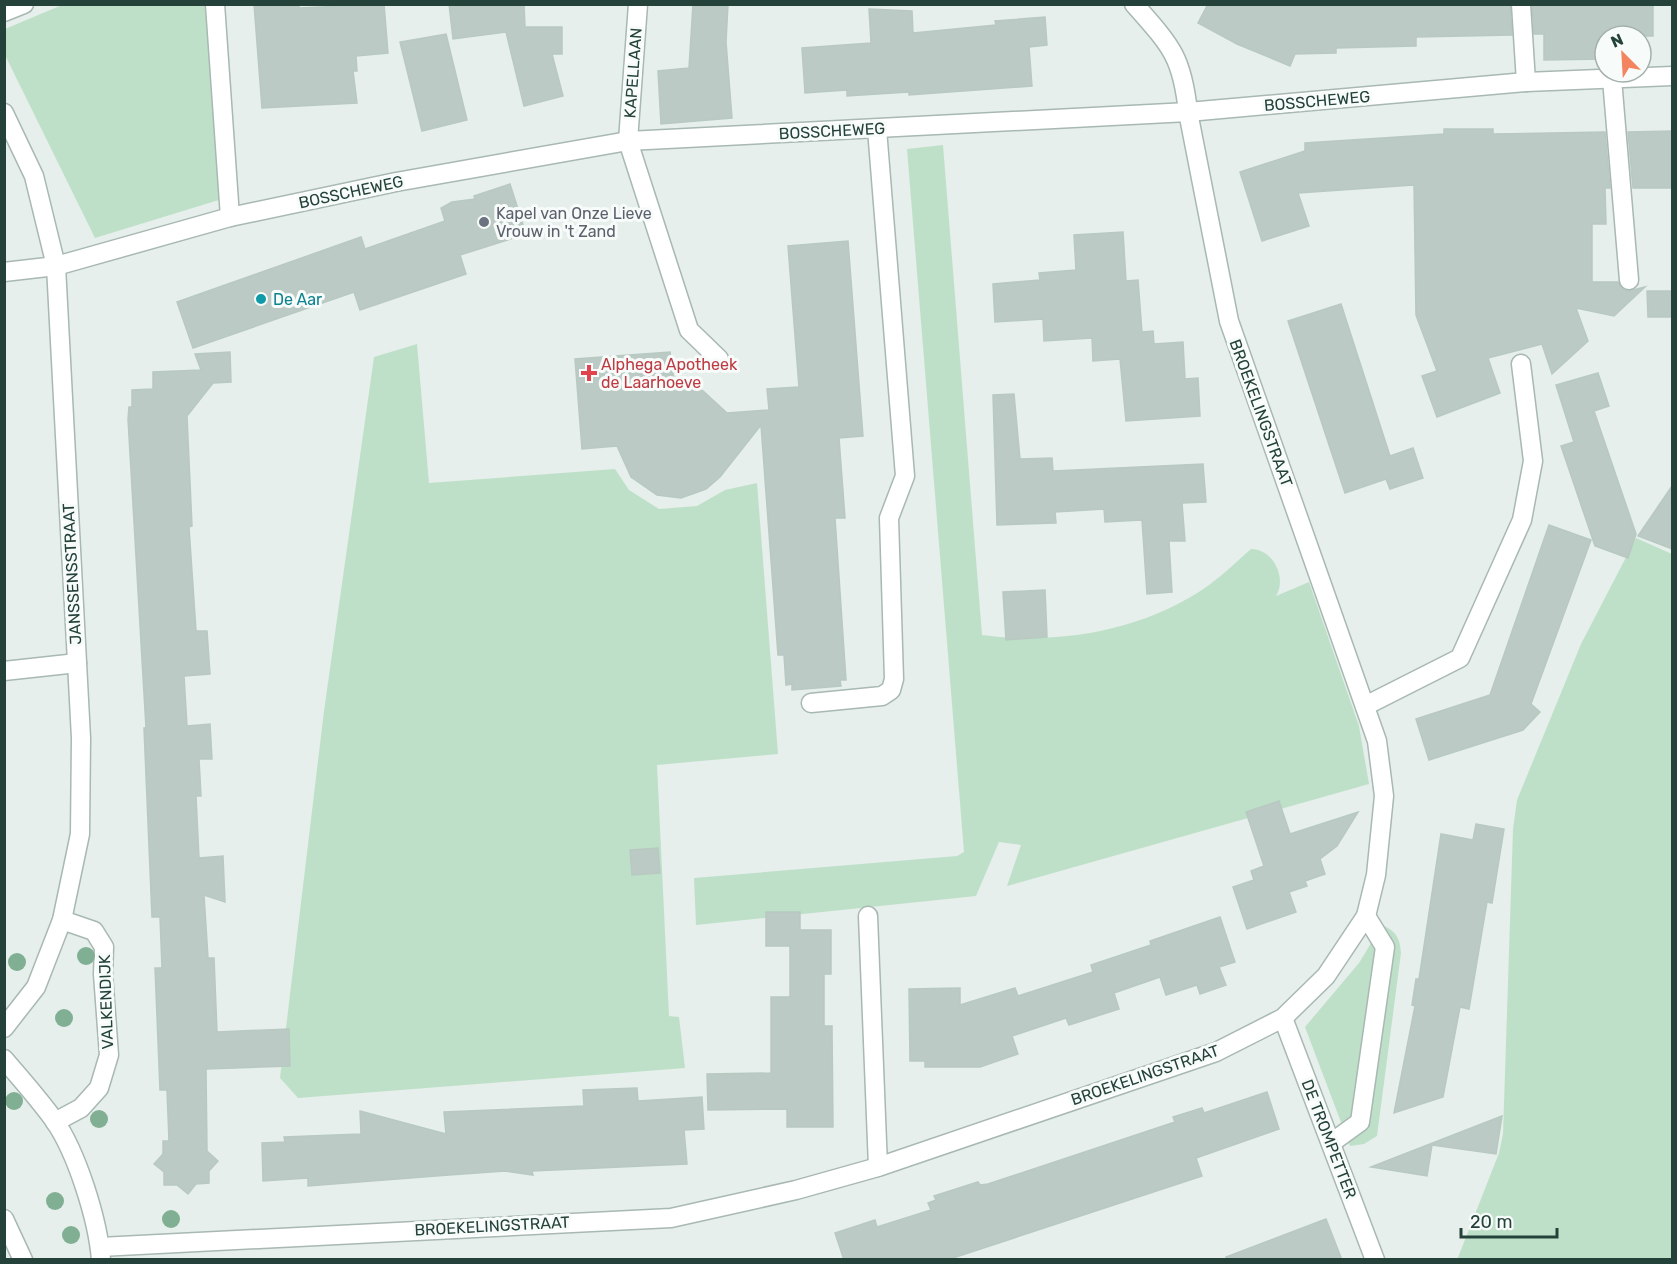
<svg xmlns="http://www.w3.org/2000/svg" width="1677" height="1264" font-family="Rubik,sans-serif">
<rect width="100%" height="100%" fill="#e6efeb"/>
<!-- green -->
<g fill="#bfe0c8">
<path d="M62 5H207L222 199 95 238 5 55V29Z"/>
<path d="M943 145 982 635C1058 645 1145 631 1209 585 1224 574 1237 561 1251 549 1274 549 1287 579 1276 596L1309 582 1359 726 1369 784 1007 886 1021 845 999 842 976 896 696 925 694 878 957 856 964 852 907 149Z"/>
<path d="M417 344 429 483 615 469 629 490 659 509 697 506 725 490 757 483 778 754 657 765 669 1016 679 1017 685 1068 298 1098 280 1078 324 711 374 357Z"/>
<path d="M1636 538 1672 554V1259L1457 1260 1499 1153 1503 1134 1513 829 1517 800 1581 644Z"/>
<path d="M1382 925C1396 931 1400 938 1401 953L1377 1136 1364 1144 1350 1146 1305 1027 1359 963Z"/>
</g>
<!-- building -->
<g fill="#bbcac4" stroke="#b8c9c2" stroke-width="1.5">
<path d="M254 4H299V8L384 4 388 53 356 56 357 71H353L357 103 262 108Z"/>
<path d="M449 4H524L525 27H562V54H552L563 96 524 106 506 32 453 39Z"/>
<path d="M693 4H728L726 42 732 118 661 124 658 71 689 68Z"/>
<path d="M1208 4H1510L1512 35 1416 37V46L1336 48V53L1295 54 1290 66 1237 44 1198 23Z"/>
<path d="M1532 4H1653V36H1605V59L1544 60V34H1534Z"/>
<path d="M869 9 912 11 913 33 996 25 995 21 1045 17 1047 45 1029 47 1032 86 909 95V92L847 96V90L805 93 802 48 871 43Z"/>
<path d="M446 34 467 120 422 131 400 42Z"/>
<path d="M1444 129H1493V134L1605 132 1610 188H1605L1606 224H1592V282H1618L1624 290 1629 291 1645 287 1614 316 1576 308 1588 341 1552 374 1542 344 1488 358 1500 393 1437 417 1422 376 1437 371 1416 315 1414 185 1298 193 1309 226 1262 241 1240 172 1305 151V143L1444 134Z"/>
<path d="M1672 131V188H1633L1628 132Z"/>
<path d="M510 184 526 234 460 255 466 274 360 310 354 292 193 348 177 302 361 237 365 249 445 221 441 208 452 202 475 199 474 196Z"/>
<path d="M1123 232 1126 281 1138 280 1142 332 1153 331 1154 344 1183 342 1185 379 1198 378 1200 416 1126 421 1120 359 1093 361 1092 338 1044 341 1043 319 995 322 993 284 1040 280 1039 273 1076 270 1074 235Z"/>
<path d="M848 241 863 436 839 438 845 518H835L846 680H840L841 686 792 690V684L786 685 784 655H778L761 425 720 477 706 489 681 498 657 495 631 477 617 446 582 449 575 359 670 352 674 380 703 391 727 413 769 410 767 389 799 387 788 246Z"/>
<path d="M1647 291H1672V317H1648Z"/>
<path d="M1341 304 1390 456 1413 448 1423 478 1390 489 1386 479 1345 493 1288 321Z"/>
<path d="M230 352 231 382 213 383 187 416 192 526 189 527 195 616 196 631H207L210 674 184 676 187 726 210 724 212 759H199L201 796H196L199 858 223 856 225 902 204 895 208 958H214L217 1032 289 1029 290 1066 206 1069 207 1151 218 1161 209 1171V1183L196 1184 188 1194 177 1185H164V1172L154 1164 163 1154V1141H169L167 1090H160L155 968H162L160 917H152L144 728H146L128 419 129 407H132V390L153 389V372L201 370 195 354Z"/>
<path d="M1598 373 1609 406 1594 411 1636 534 1628 558 1595 546 1561 446 1574 442 1556 385Z"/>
<path d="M1014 394 1020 459 1052 458 1053 471 1203 464 1206 502 1182 503 1185 541H1169L1172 592 1147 594 1142 520 1105 522 1104 509 1055 512 1056 523 997 525 993 395Z"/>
<path d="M1672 486V549L1638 536Z"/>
<path d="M1549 525 1591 540 1531 704 1540 712 1523 730 1429 760 1416 719 1490 695Z"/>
<path d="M1045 590 1047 637 1006 640 1003 592Z"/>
<path d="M1279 801 1290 834 1358 812 1337 846 1320 859 1325 874 1305 881 1307 886 1289 892 1296 912 1247 929 1233 887 1254 880 1251 871 1264 866 1246 812Z"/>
<path d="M1476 824 1504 829 1492 903 1487 902 1469 1009 1460 1007 1443 1097 1394 1113 1415 1006 1412 1005 1416 979H1419L1441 834 1473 840Z"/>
<path d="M658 848 660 873 632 875 630 850Z"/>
<path d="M766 912H800V930H831V974H824V1026H832L833 1127H787V1109L708 1110 707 1074 771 1073V997H790V946H766Z"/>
<path d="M1220 917 1235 962 1219 967 1226 985 1200 994 1197 985 1166 995 1160 977 1114 993 1119 1009 1069 1025 1066 1018 1012 1036 1018 1054 980 1067H925V1061H910L909 989 960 988V1005L1015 988 1018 996 1093 972 1091 965 1151 945 1150 941Z"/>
<path d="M637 1088 638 1101 702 1097 704 1129 684 1130 687 1164 532 1171 533 1175 505 1171 449 1175 308 1186V1178L263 1181 262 1143 285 1142 284 1137 361 1134 360 1111 446 1134 444 1112 584 1106 583 1090Z"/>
<path d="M1267 1092 1279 1129 1196 1158 1202 1176 947 1260H844L835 1233 875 1220 877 1227 931 1210 928 1203 936 1200 934 1196 978 1182 980 1185 988 1184 1175 1122 1173 1117 1202 1108 1204 1113Z"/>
<path d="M1502 1116 1496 1154 1432 1145 1427 1176 1371 1167Z"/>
<path d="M1326 1219 1342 1260H1226V1257Z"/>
</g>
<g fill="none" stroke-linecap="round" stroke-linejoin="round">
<defs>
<g id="minor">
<path d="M215 4 230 217"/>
<path d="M638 4 628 141 689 330 719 359"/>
<path d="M1521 4 1526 82"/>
<path d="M4 12 24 4"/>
<path d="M1612 79 1629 280"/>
<path d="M4 113 34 176 56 266 81 738 80 834 62 920 36 987 4 1028"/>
<path d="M4 272 56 266 230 217 396 182 628 141 1188 112 1526 82 1672 76"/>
<path d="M4 671 77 663"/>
<path d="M811 703 882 696 891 690 894 679 889 518 905 476 877 129"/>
<path d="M1365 706 1460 658 1522 520 1533 461 1521 364"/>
<path d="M868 916 878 1167"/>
<path d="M1283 1018 1375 1260"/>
<path d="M4 1059C21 1079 39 1099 54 1120 77 1153 98 1220 101 1260"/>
<path d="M55 1122 81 1108 99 1088 109 1055 103 974 104 947 94 931 62 920"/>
<path d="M1331 1143 1360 1122 1385 947 1366 916"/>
<path d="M4 1219 23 1260"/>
<path d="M100 1247 671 1218 796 1190 878 1167 1216 1052 1283 1018 1326 976 1366 916 1376 875 1384 796 1377 741 1229 321 1188 112C1182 56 1171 46 1134 4"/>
</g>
</defs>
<!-- minor casing -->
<use href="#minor" stroke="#a8b8b2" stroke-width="21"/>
<!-- minor -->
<use href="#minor" stroke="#fff" stroke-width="18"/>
</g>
<!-- trees -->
<g fill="#80af93">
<circle cx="86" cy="956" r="9"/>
<circle cx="17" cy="962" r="9"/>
<circle cx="64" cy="1018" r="9"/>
<circle cx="14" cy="1101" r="9"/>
<circle cx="99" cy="1119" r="9"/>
<circle cx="55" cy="1201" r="9"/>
<circle cx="171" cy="1219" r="9"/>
<circle cx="71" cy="1235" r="9"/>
</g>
<!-- markers -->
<circle fill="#6b7280" stroke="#f7fbf9" stroke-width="2" cx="484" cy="222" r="6"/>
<circle fill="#0f9aa8" stroke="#f7fbf9" stroke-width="2" cx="261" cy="299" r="6"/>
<path fill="#e0444e" stroke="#f7fbf9" stroke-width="2" d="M586 364h6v6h6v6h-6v6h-6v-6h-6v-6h6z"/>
<g text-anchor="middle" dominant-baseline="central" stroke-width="6" stroke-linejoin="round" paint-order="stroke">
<!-- street labels -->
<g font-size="16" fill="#24423a" stroke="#f7fbf9">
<text transform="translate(633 73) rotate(-86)">KAPELLAAN</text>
<text transform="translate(1317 101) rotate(-5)">BOSSCHEWEG</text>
<text transform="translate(832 131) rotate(-3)">BOSSCHEWEG</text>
<text transform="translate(351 192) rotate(-12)">BOSSCHEWEG</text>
<text transform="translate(1261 413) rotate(70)">BROEKELINGSTRAAT</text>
<text transform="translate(72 574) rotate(-93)">JANSSENSSTRAAT</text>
<text transform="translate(106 1002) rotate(-92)">VALKENDIJK</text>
<text transform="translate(1145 1075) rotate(-19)">BROEKELINGSTRAAT</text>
<text transform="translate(1329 1139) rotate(69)">DE TROMPETTER</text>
<text transform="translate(492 1226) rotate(-3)">BROEKELINGSTRAAT</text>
</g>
<!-- worship labels -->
<g font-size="16" fill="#5b616d" stroke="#f7fbf9" text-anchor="start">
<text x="496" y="213">Kapel van Onze Lieve<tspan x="496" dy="18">Vrouw in 't Zand</tspan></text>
</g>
<!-- culture labels -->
<g font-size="16" fill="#0d838f" stroke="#f7fbf9" text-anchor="start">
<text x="273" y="299">De Aar</text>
</g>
<!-- health labels -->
<g font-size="16" fill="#be3a42" stroke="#f7fbf9" text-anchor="start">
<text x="601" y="364">Alphega Apotheek<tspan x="601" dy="18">de Laarhoeve</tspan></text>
</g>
</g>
<!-- border -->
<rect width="1677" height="1264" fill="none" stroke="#24423a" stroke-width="12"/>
<!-- north arrow -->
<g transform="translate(1623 54) rotate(336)"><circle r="28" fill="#f7fbf9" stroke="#a3b1ad" stroke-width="1.5"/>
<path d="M0-4.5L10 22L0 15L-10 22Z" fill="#f4845f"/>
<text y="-9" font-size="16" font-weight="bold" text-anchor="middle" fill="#24423a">N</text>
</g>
<!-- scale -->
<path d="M1461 1228v9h96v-9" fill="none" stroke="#24423a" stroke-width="3"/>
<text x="1470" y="1228" font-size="18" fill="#24423a" stroke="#f7fbf9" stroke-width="4.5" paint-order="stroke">20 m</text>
</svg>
